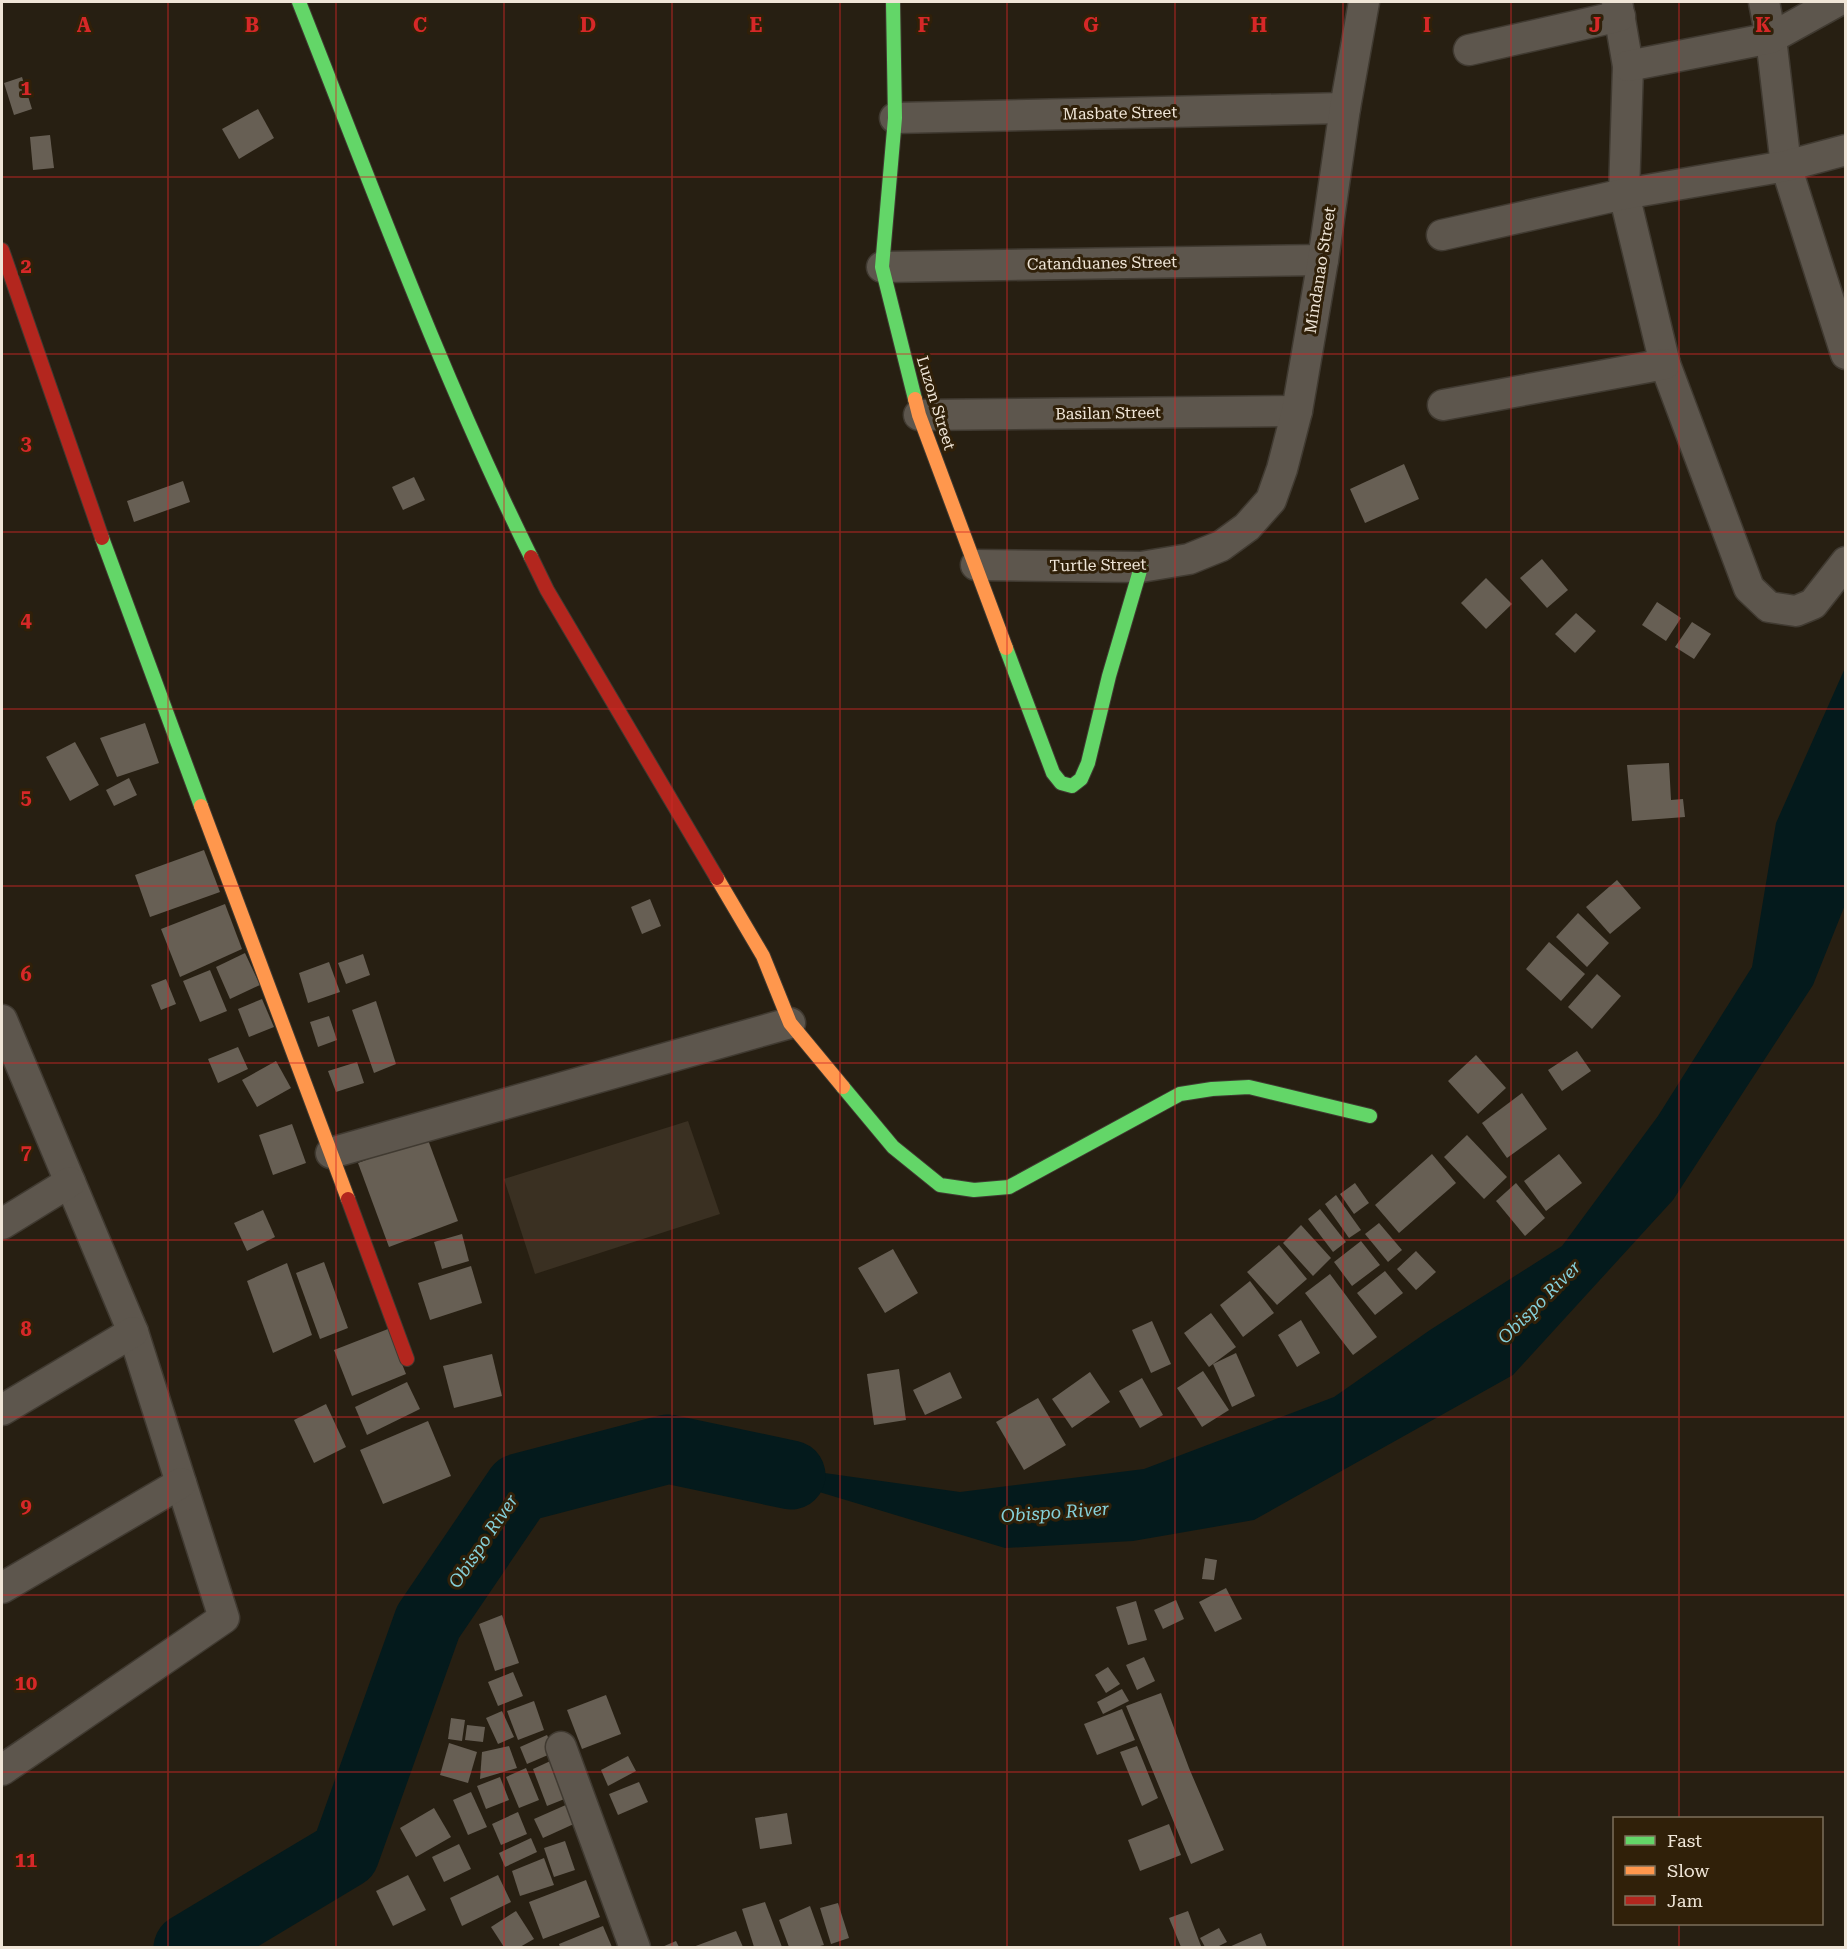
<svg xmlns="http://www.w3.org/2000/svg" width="1847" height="1949" font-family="'Roboto Serif',serif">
<rect width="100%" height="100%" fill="#271f12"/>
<!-- green -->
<path fill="#3a3022" d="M688 1121 720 1214 535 1274 504 1179Z"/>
<!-- water -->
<path fill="#041a1c" d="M1845 668V905L1813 985 1673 1200 1513 1375 1254 1520 1133 1541 1005 1548 696 1455 960 1492 1144 1469 1334 1397 1430 1330 1562 1246 1658 1116 1752 967 1776 823Z"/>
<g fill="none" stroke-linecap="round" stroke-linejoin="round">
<!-- river -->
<path stroke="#041a1c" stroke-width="69" d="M188 1948 345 1854 428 1622 519 1488 668 1449 791 1475"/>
</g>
<!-- building -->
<g fill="#675f54">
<path d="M22 77 32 109 14 115 4 83Z"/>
<path d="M258 109 274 138 239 159 222 129Z"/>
<path d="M50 135 54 168 33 170 30 137Z"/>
<path d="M1404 464 1419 499 1365 523 1350 489Z"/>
<path d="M414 477 425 500 403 510 392 487Z"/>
<path d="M183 481 190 502 134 522 127 501Z"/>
<path d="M1542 559 1568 590 1547 608 1520 578Z"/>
<path d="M1486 578 1512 604 1486 629 1461 603Z"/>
<path d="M1657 602 1681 618 1666 641 1642 625Z"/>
<path d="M1576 613 1596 631 1575 653 1555 634Z"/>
<path d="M1692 622 1711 634 1694 659 1675 647Z"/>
<path d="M145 723 159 763 117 777 100 738Z"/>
<path d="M75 742 99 785 70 801 46 757Z"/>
<path d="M1669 763 1671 800 1683 799 1685 817 1632 821 1627 765Z"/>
<path d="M129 778 137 795 114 806 106 790Z"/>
<path d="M204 850 220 892 150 917 135 875Z"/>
<path d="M1617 880 1641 908 1610 934 1586 907Z"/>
<path d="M650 899 661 926 642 934 631 907Z"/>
<path d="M225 904 242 949 180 977 161 929Z"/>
<path d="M1578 913 1609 943 1587 967 1556 937Z"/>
<path d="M1549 942 1585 974 1561 1001 1526 969Z"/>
<path d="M245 953 260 985 230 999 216 967Z"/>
<path d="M363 954 370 975 346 984 338 963Z"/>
<path d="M329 962 340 992 308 1003 299 973Z"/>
<path d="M210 970 227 1011 200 1022 183 981Z"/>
<path d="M1597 974 1621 996 1592 1029 1568 1007Z"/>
<path d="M166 979 176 1004 161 1010 151 985Z"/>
<path d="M262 999 274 1027 249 1037 238 1009Z"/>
<path d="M376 1001 396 1064 374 1073 352 1010Z"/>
<path d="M329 1016 337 1040 318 1047 310 1022Z"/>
<path d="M238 1047 248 1069 218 1083 208 1059Z"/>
<path d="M1577 1051 1591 1071 1562 1091 1548 1070Z"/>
<path d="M1476 1055 1506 1088 1478 1114 1448 1081Z"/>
<path d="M276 1061 291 1088 257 1107 242 1080Z"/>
<path d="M357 1062 364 1083 336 1092 328 1071Z"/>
<path d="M1522 1093 1547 1129 1507 1158 1482 1123Z"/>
<path d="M292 1124 306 1163 273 1175 259 1135Z"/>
<path d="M1467 1135 1507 1177 1484 1199 1444 1157Z"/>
<path d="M427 1137 458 1221 389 1247 358 1163Z"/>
<path d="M1432 1154 1456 1183 1399 1233 1375 1205Z"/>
<path d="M1559 1154 1582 1183 1546 1211 1524 1181Z"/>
<path d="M1355 1183 1369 1203 1354 1214 1340 1194Z"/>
<path d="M1516 1183 1545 1218 1525 1236 1496 1201Z"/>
<path d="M1336 1195 1361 1230 1349 1238 1325 1204Z"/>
<path d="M1320 1209 1346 1242 1333 1252 1308 1219Z"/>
<path d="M263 1210 275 1237 247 1251 234 1223Z"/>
<path d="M1379 1223 1402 1250 1388 1262 1365 1234Z"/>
<path d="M1301 1225 1331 1258 1313 1276 1283 1243Z"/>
<path d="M462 1234 469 1261 442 1269 434 1242Z"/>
<path d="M1361 1241 1380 1265 1352 1286 1334 1262Z"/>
<path d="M1279 1245 1307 1279 1277 1305 1247 1272Z"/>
<path d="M893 1249 918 1293 885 1313 858 1268Z"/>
<path d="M1416 1251 1436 1272 1416 1290 1397 1269Z"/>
<path d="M324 1262 348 1328 320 1339 296 1273Z"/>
<path d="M287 1263 312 1335 273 1353 247 1281Z"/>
<path d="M471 1266 482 1303 430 1320 418 1283Z"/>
<path d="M1385 1271 1403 1293 1375 1315 1357 1293Z"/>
<path d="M1330 1274 1377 1337 1353 1355 1305 1293Z"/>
<path d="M1250 1281 1274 1313 1243 1337 1220 1305Z"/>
<path d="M1211 1313 1236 1347 1209 1367 1184 1333Z"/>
<path d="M1301 1320 1320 1353 1297 1367 1278 1335Z"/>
<path d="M1152 1321 1171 1364 1151 1373 1132 1330Z"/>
<path d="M388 1329 406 1374 352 1396 334 1350Z"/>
<path d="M1236 1353 1255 1396 1232 1407 1213 1364Z"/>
<path d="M492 1354 502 1396 454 1408 443 1366Z"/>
<path d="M899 1369 906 1420 874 1425 867 1374Z"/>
<path d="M1203 1371 1229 1410 1202 1427 1177 1388Z"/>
<path d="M950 1372 962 1398 925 1415 913 1390Z"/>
<path d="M1090 1372 1110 1402 1072 1428 1052 1399Z"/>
<path d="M1142 1378 1163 1415 1140 1428 1119 1391Z"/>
<path d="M407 1382 420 1409 367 1435 355 1407Z"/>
<path d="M1038 1398 1066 1445 1024 1470 996 1422Z"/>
<path d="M326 1404 346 1447 314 1463 294 1420Z"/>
<path d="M428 1421 451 1476 383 1504 360 1450Z"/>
<path d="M1205 1558 1217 1560 1214 1580 1202 1579Z"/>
<path d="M1226 1588 1242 1619 1215 1632 1199 1602Z"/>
<path d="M1176 1600 1184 1619 1163 1629 1154 1610Z"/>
<path d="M1136 1601 1147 1640 1128 1645 1116 1607Z"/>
<path d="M502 1615 519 1663 495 1671 479 1624Z"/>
<path d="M1144 1657 1155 1681 1137 1690 1126 1665Z"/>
<path d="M1108 1667 1120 1684 1106 1693 1095 1675Z"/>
<path d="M513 1672 523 1696 498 1706 488 1682Z"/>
<path d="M1122 1689 1129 1701 1103 1714 1097 1702Z"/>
<path d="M1161 1693 1189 1768 1224 1850 1191 1864 1126 1706Z"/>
<path d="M606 1695 621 1734 582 1749 567 1710Z"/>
<path d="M534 1701 544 1730 518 1740 507 1711Z"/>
<path d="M1122 1709 1135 1740 1097 1755 1084 1724Z"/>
<path d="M502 1711 514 1737 498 1744 486 1718Z"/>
<path d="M451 1718 465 1720 462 1741 448 1739Z"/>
<path d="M467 1725 485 1727 483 1742 465 1740Z"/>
<path d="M547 1735 555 1752 527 1764 520 1747Z"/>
<path d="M449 1743 477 1752 468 1783 440 1775Z"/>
<path d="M509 1746 517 1768 480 1779 482 1752Z"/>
<path d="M1137 1746 1158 1798 1142 1806 1120 1752Z"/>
<path d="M628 1756 636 1771 608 1786 601 1770Z"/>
<path d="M557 1758 572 1796 547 1806 533 1769Z"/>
<path d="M526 1768 539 1800 519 1808 506 1777Z"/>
<path d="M500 1777 509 1800 486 1809 477 1786Z"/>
<path d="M639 1782 648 1802 618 1815 609 1794Z"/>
<path d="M471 1792 487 1827 468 1835 453 1800Z"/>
<path d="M568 1804 576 1823 543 1838 534 1819Z"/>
<path d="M434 1808 451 1837 416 1857 400 1828Z"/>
<path d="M518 1812 527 1834 501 1845 492 1824Z"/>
<path d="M787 1813 792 1844 760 1849 755 1818Z"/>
<path d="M1169 1824 1181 1855 1140 1871 1128 1840Z"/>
<path d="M531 1838 537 1852 505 1867 499 1853Z"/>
<path d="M565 1841 575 1870 554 1877 544 1848Z"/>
<path d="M459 1844 471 1869 444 1882 432 1857Z"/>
<path d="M544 1858 554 1885 520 1896 512 1871Z"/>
<path d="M408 1875 426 1910 393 1926 376 1891Z"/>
<path d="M498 1875 511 1902 462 1926 450 1898Z"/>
<path d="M586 1880 600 1917 543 1939 529 1902Z"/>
<path d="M765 1902 782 1947H754L742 1909Z"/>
<path d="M838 1903 849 1938 831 1944 820 1908Z"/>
<path d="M810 1906 824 1945 816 1947H789L779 1920Z"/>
<path d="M516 1911 534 1939 520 1947H504L491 1927Z"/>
<path d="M1188 1911 1201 1946 1197 1947H1181L1169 1918Z"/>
<path d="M603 1926 612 1947H560L559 1944Z"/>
<path d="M1219 1928 1227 1942 1217 1947H1205L1200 1938Z"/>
<path d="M736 1931 743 1947H693Z"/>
<path d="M1261 1933 1267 1947H1229Z"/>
<path d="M676 1941 679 1947H662Z"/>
</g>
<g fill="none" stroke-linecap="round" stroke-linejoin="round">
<defs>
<g id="street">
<path d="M1617 2 1628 66 1624 194 1665 364 1749 588 1769 607 1796 611 1813 604 1846 562"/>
<path d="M1764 2 1771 38 1786 166 1846 354"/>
<path d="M1469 50 1620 16"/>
<path d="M1628 66 1771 38 1836 2"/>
<path d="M895 118 1345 108"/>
<path d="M1442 235 1624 194 1786 166 1846 150"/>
<path d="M882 267 1323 260"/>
<path d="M1443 405 1665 364"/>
<path d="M919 415 1297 411"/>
<path d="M976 565 1141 567 1189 559 1221 546 1247 527 1271 500 1282 469 1297 411 1323 260 1345 108 1364 2"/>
<path d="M2 1020 133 1332 224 1618 2 1770"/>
<path d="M331 1153 790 1023"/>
<path d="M2 1224 70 1182"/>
<path d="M2 1410 133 1332"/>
<path d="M2 1588 181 1483"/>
<path d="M561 1747 635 1948"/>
</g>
<g id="fast">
<path d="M299 2C373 189 442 377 531 557"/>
<path d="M893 2 895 118 882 267 915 399"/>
<path d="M102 538 201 806"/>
<path d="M1006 648 1053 773 1061 783 1072 786 1081 779 1088 763 1109 676 1141 567"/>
<path d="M843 1087 893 1147 940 1185 974 1190 1009 1187 1180 1094 1212 1089 1249 1087 1370 1116"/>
</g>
<g id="slow">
<path d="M915 399 919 415 1006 648"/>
<path d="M201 806 348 1199"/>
<path d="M717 878 763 956 790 1023 843 1087"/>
</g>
<g id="jam">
<path d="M2 250 102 538"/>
<path d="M531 557 547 590 717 878"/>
<path d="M348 1199 407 1359"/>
</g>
</defs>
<!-- street casing -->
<use href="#street" stroke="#403a31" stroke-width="33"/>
<!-- fast casing -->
<use href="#fast" stroke="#403a31" stroke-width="16"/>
<!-- slow casing -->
<use href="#slow" stroke="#403a31" stroke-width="16"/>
<!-- jam casing -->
<use href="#jam" stroke="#403a31" stroke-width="16"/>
<!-- street -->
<use href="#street" stroke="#5d564d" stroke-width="30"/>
<!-- fast -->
<use href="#fast" stroke="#63d668" stroke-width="14"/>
<!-- slow -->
<use href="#slow" stroke="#ff974d" stroke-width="14"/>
<!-- jam -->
<use href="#jam" stroke="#b3261e" stroke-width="14"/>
</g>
<!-- grid -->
<path fill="none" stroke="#d62828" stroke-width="1.5" stroke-opacity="0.55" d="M168 2V1948M336 2V1948M504 2V1948M672 2V1948M840 2V1948M1007 2V1948M1175 2V1948M1343 2V1948M1511 2V1948M1679 2V1818M2 177H1846M2 354H1846M2 532H1846M2 709H1846M2 886H1846M2 1063H1846M2 1240H1846M2 1417H1846M2 1595H1846M2 1772H1846M1679 1924V1948"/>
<g text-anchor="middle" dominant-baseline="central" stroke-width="6" stroke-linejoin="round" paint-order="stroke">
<!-- street labels -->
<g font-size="16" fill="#efe5d7" stroke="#302009">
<text transform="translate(1120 113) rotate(-1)">Masbate Street</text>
<text transform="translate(1102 263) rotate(-1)">Catanduanes Street</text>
<text transform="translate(1320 270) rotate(-81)">Mindanao Street</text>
<text transform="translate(936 403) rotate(73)">Luzon Street</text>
<text transform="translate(1108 413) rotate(-1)">Basilan Street</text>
<text transform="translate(1098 565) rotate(-1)">Turtle Street</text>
</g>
<!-- water labels -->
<g font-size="18" font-style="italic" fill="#85d0da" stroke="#302009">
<text transform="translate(1539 1302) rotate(-45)">Obispo River</text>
<text transform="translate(1055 1512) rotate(-4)">Obispo River</text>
<text transform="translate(483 1541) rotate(-56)">Obispo River</text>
</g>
</g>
<g font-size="20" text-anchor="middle" font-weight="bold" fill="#d62828" stroke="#302009" stroke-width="6" stroke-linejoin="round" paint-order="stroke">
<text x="84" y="32">A</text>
<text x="252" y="32">B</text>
<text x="420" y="32">C</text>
<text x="588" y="32">D</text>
<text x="756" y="32">E</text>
<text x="924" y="32">F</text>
<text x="1091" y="32">G</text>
<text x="1259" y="32">H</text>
<text x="1427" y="32">I</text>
<text x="1595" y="32">J</text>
<text x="1763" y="32">K</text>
<text x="26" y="95">1</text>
<text x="26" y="273">2</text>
<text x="26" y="450">3</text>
<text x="26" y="627">4</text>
<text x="26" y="804">5</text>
<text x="26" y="981">6</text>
<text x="26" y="1159">7</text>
<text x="26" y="1336">8</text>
<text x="26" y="1513">9</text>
<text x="26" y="1690">10</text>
<text x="26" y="1867">11</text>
</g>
<!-- border -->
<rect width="1847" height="1949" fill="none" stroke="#efe5d7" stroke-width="6"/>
<!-- legend -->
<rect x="1613" y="1817" width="210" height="108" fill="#302009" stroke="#7c6f5b" stroke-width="1.5"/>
<rect x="1625" y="1836" width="30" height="9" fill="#63d668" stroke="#7c6f5b" stroke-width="1.5"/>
<text x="1667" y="1847" font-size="18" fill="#efe5d7">Fast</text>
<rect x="1625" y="1866" width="30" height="9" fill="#ff974d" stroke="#7c6f5b" stroke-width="1.5"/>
<text x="1667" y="1877" font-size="18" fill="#efe5d7">Slow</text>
<rect x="1625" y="1896" width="30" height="9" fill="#b3261e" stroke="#7c6f5b" stroke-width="1.5"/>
<text x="1667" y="1907" font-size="18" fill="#efe5d7">Jam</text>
</svg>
